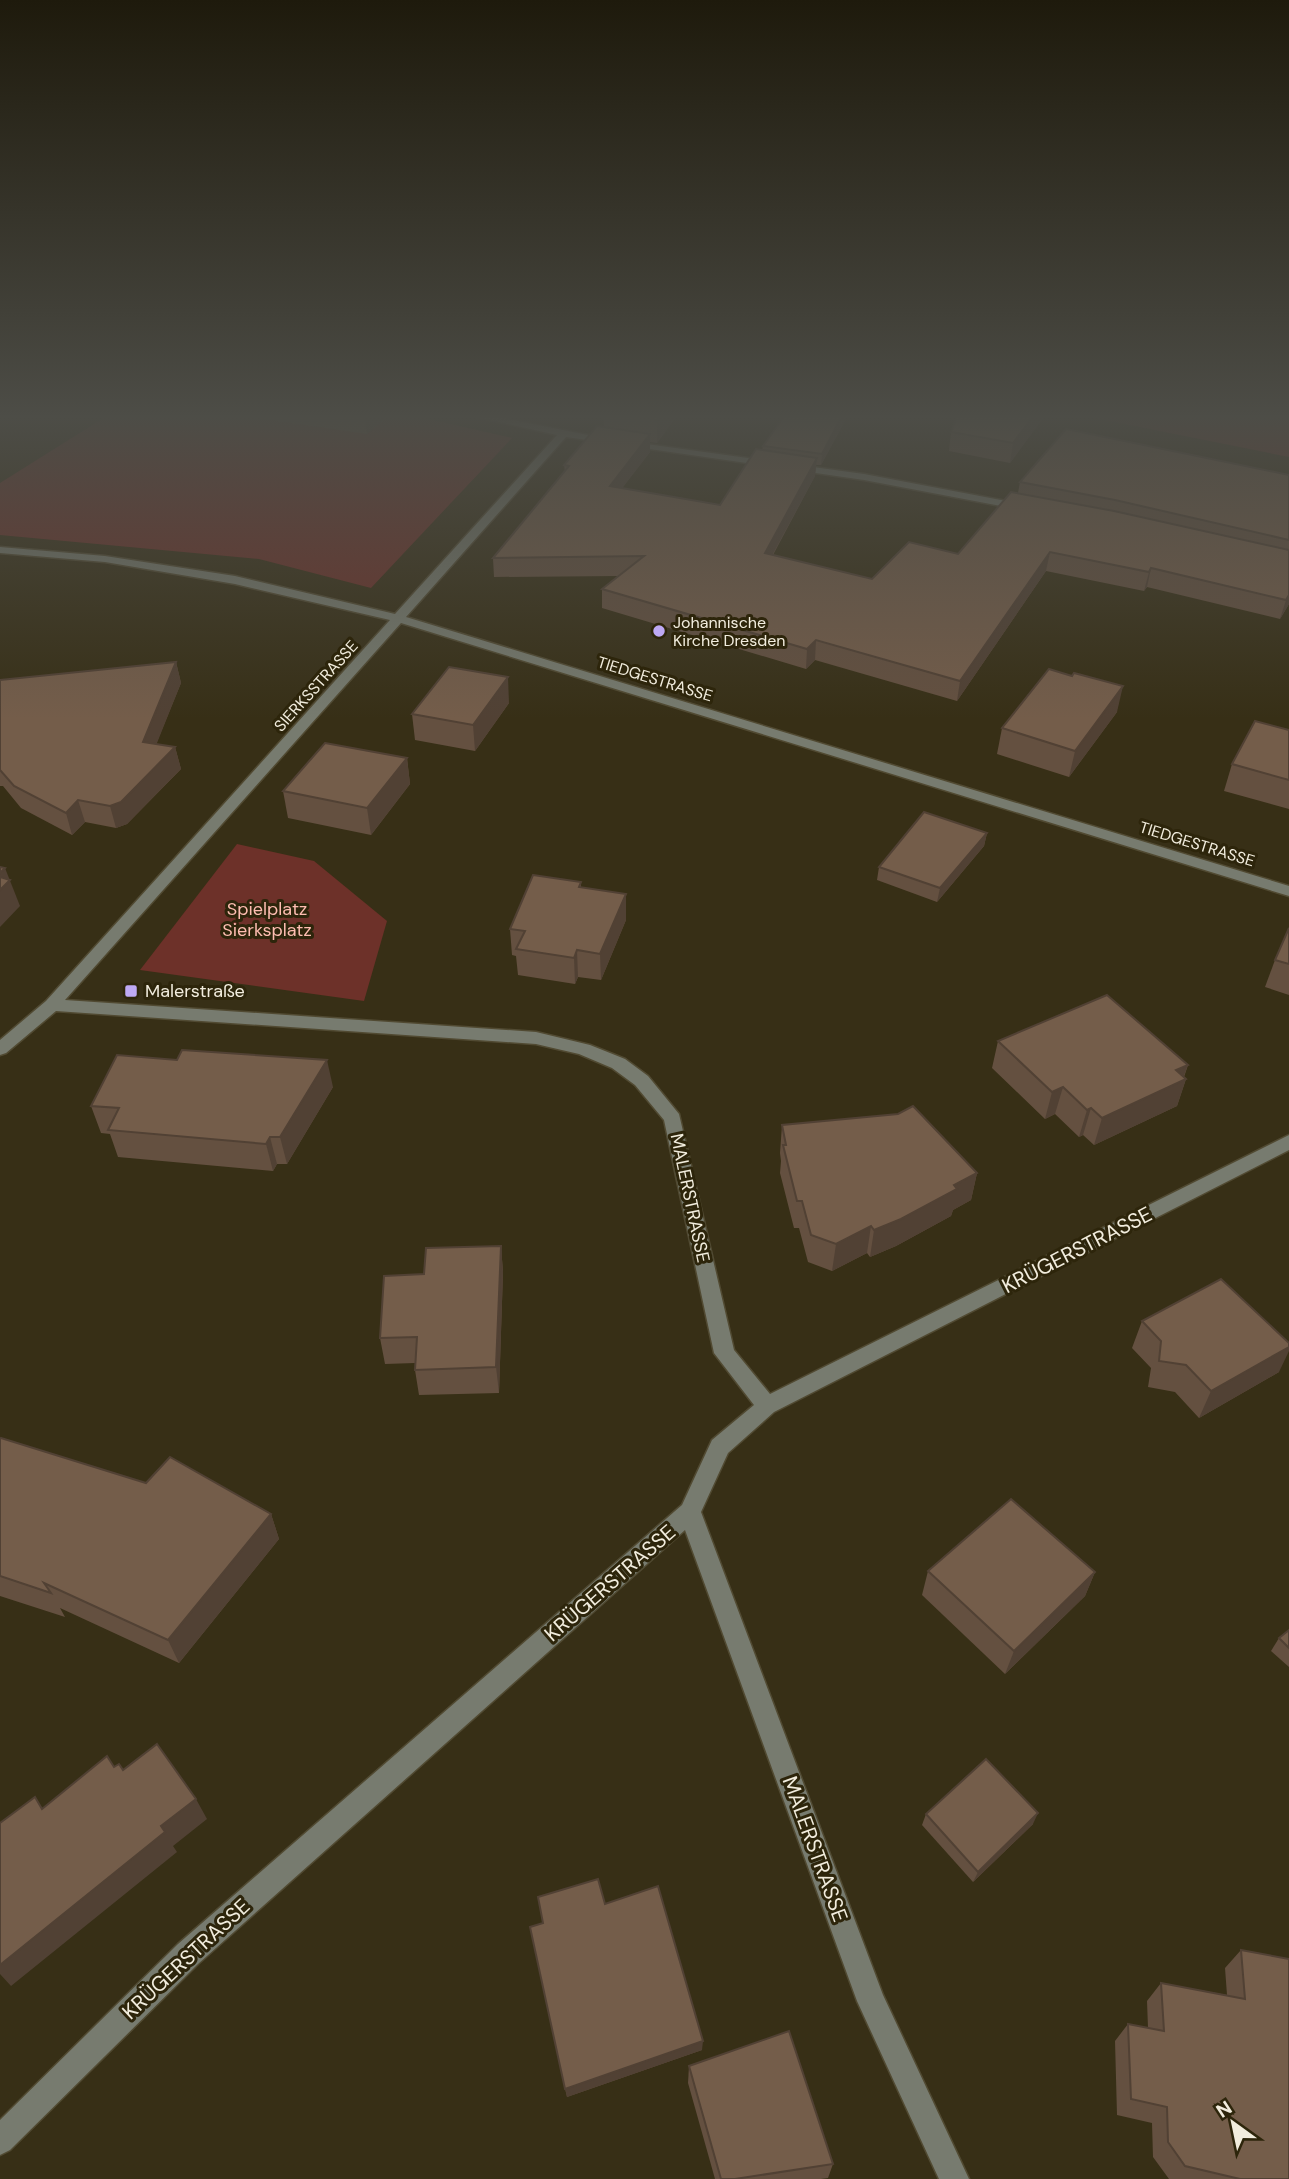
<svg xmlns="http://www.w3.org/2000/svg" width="1289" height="2179" font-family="'DM Sans',sans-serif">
<rect width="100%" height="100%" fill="#372f16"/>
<!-- green -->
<g fill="#6d3129">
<path d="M110 414H407L512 438 371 588 259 559 0 535V483Z"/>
<path d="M1086 414H1289V457L1085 416Z"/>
<path d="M237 844 314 861 387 921 364 1001 140 970Z"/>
</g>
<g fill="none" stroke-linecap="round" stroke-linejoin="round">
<defs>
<path id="minor" d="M463 414H483L603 438 864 474 1022 504 1028 507 1022 510 864 480 566 437 406 617 1289 886V896L401 623 65 1000 536 1032 590 1045 625 1059 648 1076 679 1114 734 1350 770 1394 1289 1135V1150L774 1412 728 1453 701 1512 883 1995 969 2179H939L857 2001 685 1530 198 1964 10 2150 0 2155V2120L178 1944 682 1505 712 1440 754 1405 714 1353 664 1120 635 1085 612 1068 579 1054 536 1044 56 1011 6 1053 0 1055V1040L46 1001 390 620 235 584 105 562 0 553V547L105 556 235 576 395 614 557 435Z"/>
</defs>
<!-- minor casing -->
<use href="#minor" stroke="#514a32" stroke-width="3"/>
<!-- minor -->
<use href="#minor" fill="#777b6f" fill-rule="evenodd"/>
</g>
<!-- wall -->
<g fill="#645040">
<path d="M231 414H390L367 434Z"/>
<path d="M604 414H678L657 443 650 442V452L622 488 720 505 762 450 763 446 847 417 821 465H816L815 476 773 555 872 579 958 554 1018 493 1020 482 1289 475V604L1280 619 1147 587 1144 591 1046 571 957 701 815 660 806 669 602 608V589L619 576 494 577 493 558 565 472 564 465 604 428Z"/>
<path d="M958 414H1046L1010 463 949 451 951 432Z"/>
<path d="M176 662 181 683 156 744 175 747 181 769 127 824 116 828 85 822 72 835 21 808 3 786H0V680Z"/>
<path d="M509 703 475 751 415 740 412 714Z"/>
<path d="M1117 712 1069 777 997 754 1002 728Z"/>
<path d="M1289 730V809L1224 791 1232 764Z"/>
<path d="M407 758 410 784 371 835 288 818 283 791Z"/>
<path d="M987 833 984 846 937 902 877 880 879 867Z"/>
<path d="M581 882V887L626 920 601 980 578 977 575 984 518 975 516 956 512 955 510 929Z"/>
<path d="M1289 928V995L1265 987 1275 960Z"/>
<path d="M998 1041 1188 1065 1184 1077 1186 1079 1177 1106 1094 1145 1083 1135 1079 1137 1055 1114 1045 1119 992 1068Z"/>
<path d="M333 1087 287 1164H277L273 1171 118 1157 110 1134 101 1133 91 1106Z"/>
<path d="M782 1125 977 1173 971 1200 953 1210 951 1216 896 1246 870 1257 867 1253 832 1271 808 1262 799 1228H794L780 1173 781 1161 780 1153Z"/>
<path d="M501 1246 503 1272 499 1393 419 1395 415 1370V1363L385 1364 380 1338 424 1274Z"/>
<path d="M1142 1321 1279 1372 1199 1418 1175 1392 1148 1387 1151 1368 1132 1348Z"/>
<path d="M0 1439 146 1483 271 1514 279 1539 179 1663 60 1608 65 1617 0 1596Z"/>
<path d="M928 1571 1095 1572 1085 1596 1005 1674 922 1595Z"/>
<path d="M1289 1630V1667L1271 1651 1279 1638Z"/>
<path d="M926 1814 1033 1824 973 1882 922 1825Z"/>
<path d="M538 1897 605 1904 702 2050 567 2097 530 1927 543 1923Z"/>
<path d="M1241 1950 1289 2179H1169L1153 2157 1152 2123 1117 2115 1115 2041 1128 2024 1148 2028 1147 2001 1161 1983 1227 1995 1225 1968Z"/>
<path d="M689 2066 833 2164 828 2178 821 2179H715L688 2083Z"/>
</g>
<!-- shaded-wall -->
<g fill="#514134">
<path d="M364 414H390L367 434Z"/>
<path d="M662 414H678L657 443V420Z"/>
<path d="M843 414H847V417L821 465 822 454Z"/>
<path d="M1035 414H1046L1010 463 1013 443Z"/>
<path d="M650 434V452L610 504V486Z"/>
<path d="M817 458 815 476 763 572 765 553Z"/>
<path d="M1050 552 1046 571 957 701 960 681Z"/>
<path d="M1151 568 1147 587 1144 591 1149 572Z"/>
<path d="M1289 595V604L1280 619 1286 600Z"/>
<path d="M816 640 815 660 806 669 807 649Z"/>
<path d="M176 662 181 683 149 763 143 742Z"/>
<path d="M508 677 509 703 475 751 473 725Z"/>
<path d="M1123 686 1117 712 1069 777 1075 751Z"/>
<path d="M175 747 181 769 127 824 116 828 110 806Z"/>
<path d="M407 758 410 784 371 835 367 808Z"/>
<path d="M78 800 85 822 72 835 66 813Z"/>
<path d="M987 833 984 846 937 902 940 888Z"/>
<path d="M5 868 20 906 0 927V873Z"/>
<path d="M626 894V920L601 980 600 954Z"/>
<path d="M577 950 578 977 575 984 574 958Z"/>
<path d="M327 1060 333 1087 287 1164 280 1137Z"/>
<path d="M1188 1065 1182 1081 1186 1079 1177 1106 1094 1145 1102 1118 1176 1070Z"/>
<path d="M1063 1087 1055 1114 1045 1119 1052 1092Z"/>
<path d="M1091 1108 1083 1135 1079 1137 1087 1110Z"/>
<path d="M270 1137 277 1164 273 1171 266 1144Z"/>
<path d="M977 1173 971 1200 953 1210 951 1216 896 1246 870 1257 874 1230Z"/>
<path d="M871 1226 867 1253 832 1271 836 1244Z"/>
<path d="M501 1246 503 1272 499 1393 496 1367Z"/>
<path d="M1289 1347V1351L1279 1372 1199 1418 1211 1391Z"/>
<path d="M271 1514 279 1539 179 1663 168 1640Z"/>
<path d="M1095 1572 1085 1596 1005 1674 1014 1651Z"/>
<path d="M196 1799 207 1819 173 1846 177 1852 11 1986 0 1974V1965L161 1826Z"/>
<path d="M1038 1813 1033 1824 973 1882 978 1872Z"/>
<path d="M703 2041 702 2050 567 2097 565 2089Z"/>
</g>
<!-- building -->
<g fill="#745d4a" stroke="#514134" stroke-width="2">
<path d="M610 414H662L657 420Z"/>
<path d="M786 414H843L822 454 763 446Z"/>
<path d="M958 414H1035L1013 443 951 432Z"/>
<path d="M597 426 650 434 610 486 720 505 756 449 817 458 765 553 872 579 909 542 958 554 1011 492 1114 511 1289 550V595L1286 600 1151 568 1149 572 1050 552 960 681 816 640 807 649 602 589 644 556 493 558 569 466 564 465Z"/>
<path d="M1066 429 1289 475V540L1115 500 1020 482Z"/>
<path d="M176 662 143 742 175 747 121 802 110 806 78 800 66 813 14 786 0 770V680Z"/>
<path d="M449 667 508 677 473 725 412 714Z"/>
<path d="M1049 669 1072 676 1074 673 1123 686 1075 751 1002 728Z"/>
<path d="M1255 721 1289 730V780L1232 764Z"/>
<path d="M325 743 407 758 367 808 283 791Z"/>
<path d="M924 812 987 833 940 888 879 867Z"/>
<path d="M0 867 5 868 0 873Z"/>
<path d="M533 875 581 882 579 887 626 894 600 954 577 950 574 958 516 949 525 931 510 929Z"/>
<path d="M0 877 10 880 0 890Z"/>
<path d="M1289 928V964L1275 960Z"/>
<path d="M1107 995 1188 1065 1176 1070 1186 1079 1102 1118 1091 1108 1087 1110 1063 1087 1052 1092 998 1041Z"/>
<path d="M182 1050 327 1060 280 1137H270L266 1144 108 1130 119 1108 91 1106 117 1055 177 1060Z"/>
<path d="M913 1106 977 1173 954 1185 957 1189 901 1219 874 1230 871 1226 836 1244 811 1235 802 1201H797L783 1145H786L782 1125 898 1114Z"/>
<path d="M501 1246 496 1367 415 1370 417 1337 380 1338 384 1276 424 1274 426 1248Z"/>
<path d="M1221 1279 1289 1343V1347L1211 1391 1186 1365 1159 1361 1161 1341 1142 1321Z"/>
<path d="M1 1438 146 1483 170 1457 271 1514 168 1640 44 1583 51 1593 0 1576V1439Z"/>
<path d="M1011 1499 1095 1572 1014 1651 928 1571Z"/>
<path d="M1289 1630V1648L1279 1638Z"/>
<path d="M157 1744 196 1799 161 1826 165 1832 0 1965V1823L35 1797 42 1809 107 1756 114 1767 119 1764 123 1770Z"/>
<path d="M986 1759 1038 1813 978 1872 926 1814Z"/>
<path d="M598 1879 605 1904 658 1886 703 2041 565 2089 530 1927 543 1923 538 1897Z"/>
<path d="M1241 1950 1289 1959V2179H1240L1185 2166 1168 2142 1167 2107 1131 2099 1128 2024 1164 2031 1161 1983 1245 1999Z"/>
<path d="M789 2031 833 2164 735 2179H721L689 2066Z"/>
</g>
<!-- sky -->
<linearGradient id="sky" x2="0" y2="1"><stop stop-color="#1e1a0c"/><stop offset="0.58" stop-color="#4d4d47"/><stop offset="1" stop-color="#4d4d47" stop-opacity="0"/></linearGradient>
<rect width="1289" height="719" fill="url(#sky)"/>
<!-- markers -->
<g fill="#bea9f4" stroke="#2d250b" stroke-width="2.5">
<circle cx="659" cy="631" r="7"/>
<rect x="124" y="984" width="14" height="14" rx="3.5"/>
</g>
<g text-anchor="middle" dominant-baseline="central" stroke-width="6" stroke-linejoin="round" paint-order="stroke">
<!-- far-poi labels -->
<g font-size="16" fill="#f2edde" stroke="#2d250b" text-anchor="start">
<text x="673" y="622">Johannische<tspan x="673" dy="18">Kirche Dresden</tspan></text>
</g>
<!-- far-street labels -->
<g font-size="16" fill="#f2edde" stroke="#2d250b">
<text transform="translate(655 679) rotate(17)">TIEDGESTRASSE</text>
<text transform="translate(316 686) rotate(-48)">SIERKSSTRASSE</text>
<text transform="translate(1197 844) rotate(17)">TIEDGESTRASSE</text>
</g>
<!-- park labels -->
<g font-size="18" fill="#febdb1" stroke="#2d250b">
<text x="267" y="909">Spielplatz<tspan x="267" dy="21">Sierksplatz</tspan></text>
</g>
<!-- poi labels -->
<g font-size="18" fill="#f2edde" stroke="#2d250b" text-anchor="start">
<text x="145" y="991">Malerstraße</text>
</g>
<!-- street labels -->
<g font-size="18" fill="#f2edde" stroke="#2d250b">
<text transform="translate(690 1198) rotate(78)">MALERSTRASSE</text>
</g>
<!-- near-street labels -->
<g font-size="21" fill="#f2edde" stroke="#2d250b">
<text transform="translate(1077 1250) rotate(-27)">KRÜGERSTRASSE</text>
<text transform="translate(610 1583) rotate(-41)">KRÜGERSTRASSE</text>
<text transform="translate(815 1849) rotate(70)">MALERSTRASSE</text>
<text transform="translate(186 1959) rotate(-43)">KRÜGERSTRASSE</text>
</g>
</g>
<!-- north arrow -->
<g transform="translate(1233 2123) rotate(327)" stroke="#2d250b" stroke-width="5" paint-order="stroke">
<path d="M0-5L12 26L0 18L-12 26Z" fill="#f2edde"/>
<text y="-10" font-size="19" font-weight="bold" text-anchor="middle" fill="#f2edde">N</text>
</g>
</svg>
